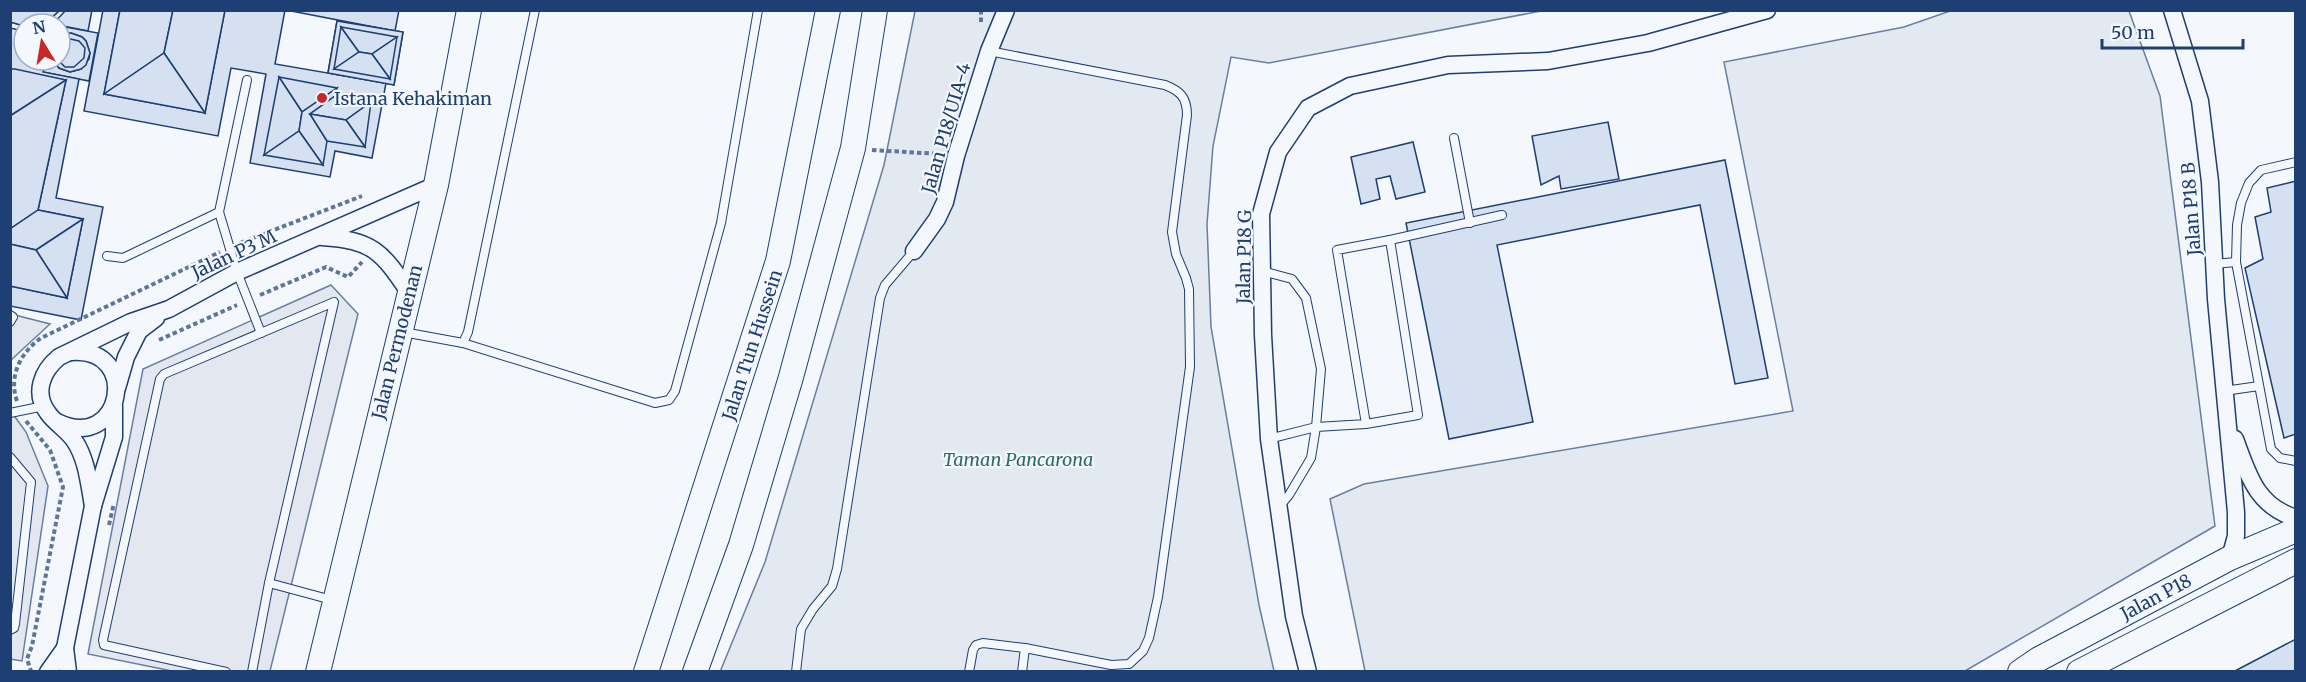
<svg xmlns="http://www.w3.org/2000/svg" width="2306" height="682" font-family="Merriweather,serif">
<rect width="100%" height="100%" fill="#f4f7fb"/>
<!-- green -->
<g fill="#e3e9f0" stroke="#687fa3" stroke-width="1.5">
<path d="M915 11H1541L1269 63 1231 57 1213 146 1207 224 1211 327 1259 605 1274 671 720 672 765 562 884 165Z"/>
<path d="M1950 11H2129L2160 96 2215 526 1965 671H1365L1330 499 1364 484 1793 411 1724 62 1904 27Z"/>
</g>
<!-- parking -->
<g fill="#e3e8f0" stroke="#687fa3" stroke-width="1.5">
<path d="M331 285 358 314 270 671H172L88 654 143 369Z"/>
<path d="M11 314 50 324 11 360Z"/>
<path d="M10 410 26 432 48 486 22 661 10 659Z"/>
</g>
<!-- building -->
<g fill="#d5e0f0" stroke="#1d3f73" stroke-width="1.5" fill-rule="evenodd">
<path d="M10 10H60L49 20 40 24H24V26L10 22Z"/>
<path d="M10 10H60L49 20 40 24H24V26L10 22Z"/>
<path d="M66 10H92L88 31 53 24Z"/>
<path d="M103 10H120L104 94 205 113 225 10H285L275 64 386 83 372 158 335 151 330 177 250 163 266 74 231 68 218 136 84 111Z"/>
<path d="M120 10H173L164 53 104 94Z"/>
<path d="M173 10H225L205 113 164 53Z"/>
<path d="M286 10H399L395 31Z"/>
<path d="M337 21 403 32 394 85 328 73ZM341 27 397 37 390 79 334 69Z"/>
<path d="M337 21 403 32 394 85 328 73Z"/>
<path d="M60 26 98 33 89 81 43 72 46 60H53L59 68 70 72 81 69 89 59 90 53 86 41 82 37 71 33 60 36Z"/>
<path d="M341 27 359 52 334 69Z"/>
<path d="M341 27 397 37 372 54 359 52Z"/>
<path d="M10 28 24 31V60H46L43 72 79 79 56 198 103 207 81 320 10 306V286L67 298 83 219 38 210 66 80 10 69Z"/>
<path d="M71 33 82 37 86 41 90 53 86 65 81 69 70 72 59 68 53 60H60V36Z"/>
<path d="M397 37 390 79 372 54Z"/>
<path d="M66 38 79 41 85 48 84 58 74 67H65L58 60H60V42Z"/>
<path d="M359 52 372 54 390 79 334 69Z"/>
<path d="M164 53 205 113 104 94Z"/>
<path d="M10 69H15L66 80 10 116Z"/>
<path d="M279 77 337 88 302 112Z"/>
<path d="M279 77 302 112 299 131 264 155Z"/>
<path d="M66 80 38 210 10 229V116Z"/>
<path d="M337 88 335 96 310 114 327 141 323 165 299 131 302 112Z"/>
<path d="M335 96 371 102 346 120 310 114Z"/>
<path d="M371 102 365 147 346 120Z"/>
<path d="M310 114 346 120 365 147 327 141Z"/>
<path d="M1608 122 1619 179 1561 189 1559 176 1541 185 1532 136Z"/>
<path d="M299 131 323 165 264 155Z"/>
<path d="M1413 142 1425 192 1396 199 1390 176 1376 179 1380 199 1361 204 1351 157Z"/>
<path d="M1725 160 1768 378 1735 384 1700 205 1497 245 1533 422 1449 439 1406 223Z"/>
<path d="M2296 181V434L2284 438 2245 268 2263 259 2255 217 2271 212 2267 188Z"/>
<path d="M38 210 83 219 36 250 10 244V229Z"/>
<path d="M83 219 67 298 36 250Z"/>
<path d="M10 244 36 250 67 298 10 286Z"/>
<path d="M2296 639V672H2233Z"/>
</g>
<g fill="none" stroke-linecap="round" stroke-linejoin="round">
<defs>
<g id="lane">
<path d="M1454 138 1470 223"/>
<path d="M2296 162 2261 170 2249 183 2241 203 2237 225 2236 262 2271 449 2280 458 2296 461"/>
<path d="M219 212 247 80"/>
<path d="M1390 240 1502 215"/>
<path d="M107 256 123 258 219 212 237 272 261 333"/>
<path d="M2214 264 2236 262"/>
<path d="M1262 271 1292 279 1306 298 1321 369 1316 427 1311 458 1289 495 1279 507"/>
<path d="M10 315 13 317 10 322"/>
<path d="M403 332 463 343 468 332 535 10"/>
<path d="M463 343 655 403 669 400 675 391 721 223 758 10"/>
<path d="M2224 391 2259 386"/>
<path d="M10 413 44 406"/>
<path d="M1269 439 1316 427 1366 424 1418 415 1390 240 1337 250 1366 424"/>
<path d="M10 457 31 482 15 624 14 628 10 630"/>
<path d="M269 583 332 600"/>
<path d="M226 672 104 645 103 640 160 379 164 374 334 302 269 583 252 672"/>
<path d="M796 672 801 629 813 609 832 586 837 569 880 298 885 285 914 251"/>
<path d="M969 672 973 650 976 645 983 643 1025 648 1111 665 1129 664 1143 651 1149 638 1158 597 1190 367 1189 289 1186 278 1176 254 1172 232 1187 115C1187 97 1180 91 1165 85L989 51"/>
<path d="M1022 672 1025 648"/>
</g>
<g id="street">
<path d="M2172 10 2200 101 2210 182 2216 299 2236 512V536L2230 558"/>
<path d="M322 237C373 240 382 252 409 292"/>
<path d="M914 251 937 219 945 202 956 156 989 51 1006 10"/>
<path d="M117 388 126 357 139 331 156 318"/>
<path d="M57 422C123 454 142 346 71 352"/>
<path d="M2235 439C2248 474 2256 506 2296 518"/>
<path d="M93 506C89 484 87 459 74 440 67 430 55 423 48 413 33 393 42 371 59 357L131 322 169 309 237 272 436 185"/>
<path d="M48 672 65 648"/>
<path d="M68 672 65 648 93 506 114 437V406"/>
<path d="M1308 672 1294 616 1269 439 1263 335 1261 214 1278 152 1308 108 1350 86 1448 65 1548 61 1648 43 1767 10"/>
</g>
<g id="secondary">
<path d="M318 672 436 185 469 10"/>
<path d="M646 672 778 261 828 10"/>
<path d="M695 672 741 545 791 377 853 148 875 10"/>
<path d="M2020 672 2039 659 2230 558 2296 530"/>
<path d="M2079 672 2296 561"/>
</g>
</defs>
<!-- lane casing -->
<use href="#lane" stroke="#1d3f73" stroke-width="10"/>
<!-- street casing -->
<use href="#street" stroke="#1d3f73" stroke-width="19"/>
<!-- secondary casing -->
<use href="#secondary" stroke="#1d3f73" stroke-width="26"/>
<!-- path -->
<g stroke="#5e769c" stroke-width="4" stroke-dasharray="4.5 3" stroke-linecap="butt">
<path d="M981 10V22"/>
<path d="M872 150 940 154"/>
<path d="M240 243 362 196"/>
<path d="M260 295 326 267 348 277 362 262"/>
<path d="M159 340 237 305"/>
<path d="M17 401C8 376 21 352 41 338L220 252"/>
<path d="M26 421 50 450 63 487 32 646 27 659 31 671"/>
<path d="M109 525 114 503"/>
</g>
<!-- lane -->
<use href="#lane" stroke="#f4f7fb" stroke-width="8"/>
<!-- street -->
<use href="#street" stroke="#f4f7fb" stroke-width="16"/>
<!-- secondary -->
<use href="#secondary" stroke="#f4f7fb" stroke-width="24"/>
</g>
<!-- markers -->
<circle fill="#c62828" stroke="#f4f7fb" stroke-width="2" cx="322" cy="98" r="6"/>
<g text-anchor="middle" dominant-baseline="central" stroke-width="4.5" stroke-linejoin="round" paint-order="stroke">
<!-- poi labels -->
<g font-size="18" fill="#1d3f73" stroke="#f4f7fb" text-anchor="start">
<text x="334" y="98">Istana Kehakiman</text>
</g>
<!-- street labels -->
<g font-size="18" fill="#1d3f73" stroke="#f4f7fb">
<text transform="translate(946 128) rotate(-74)">Jalan P18/UIA-4</text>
<text transform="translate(2191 209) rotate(-94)">Jalan P18 B</text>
<text transform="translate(234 254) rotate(-25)">Jalan P3 M</text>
<text transform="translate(1244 257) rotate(-89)">Jalan P18 G</text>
<text transform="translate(397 342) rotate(-76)">Jalan Permodenan</text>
<text transform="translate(752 345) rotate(-72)">Jalan Tun Hussein</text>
<text transform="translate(2156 597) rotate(-28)">Jalan P18</text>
</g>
<!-- park labels -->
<g font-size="18" font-style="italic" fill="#2c6c60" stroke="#f4f7fb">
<text x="1018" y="459">Taman Pancarona</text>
</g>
</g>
<!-- border -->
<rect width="2306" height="682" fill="none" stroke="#1d3f73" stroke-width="24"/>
<!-- north arrow -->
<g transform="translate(42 42) rotate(349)"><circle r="28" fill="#f4f7fb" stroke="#9eadc5" stroke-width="1.5"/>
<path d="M0-4.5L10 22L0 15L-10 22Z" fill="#c62828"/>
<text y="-9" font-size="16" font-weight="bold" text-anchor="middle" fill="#1d3f73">N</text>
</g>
<!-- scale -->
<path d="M2102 39v9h141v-9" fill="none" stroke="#1d3f73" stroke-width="3"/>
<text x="2111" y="39" font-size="18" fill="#1d3f73" stroke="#f4f7fb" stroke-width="4.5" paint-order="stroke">50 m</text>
</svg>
